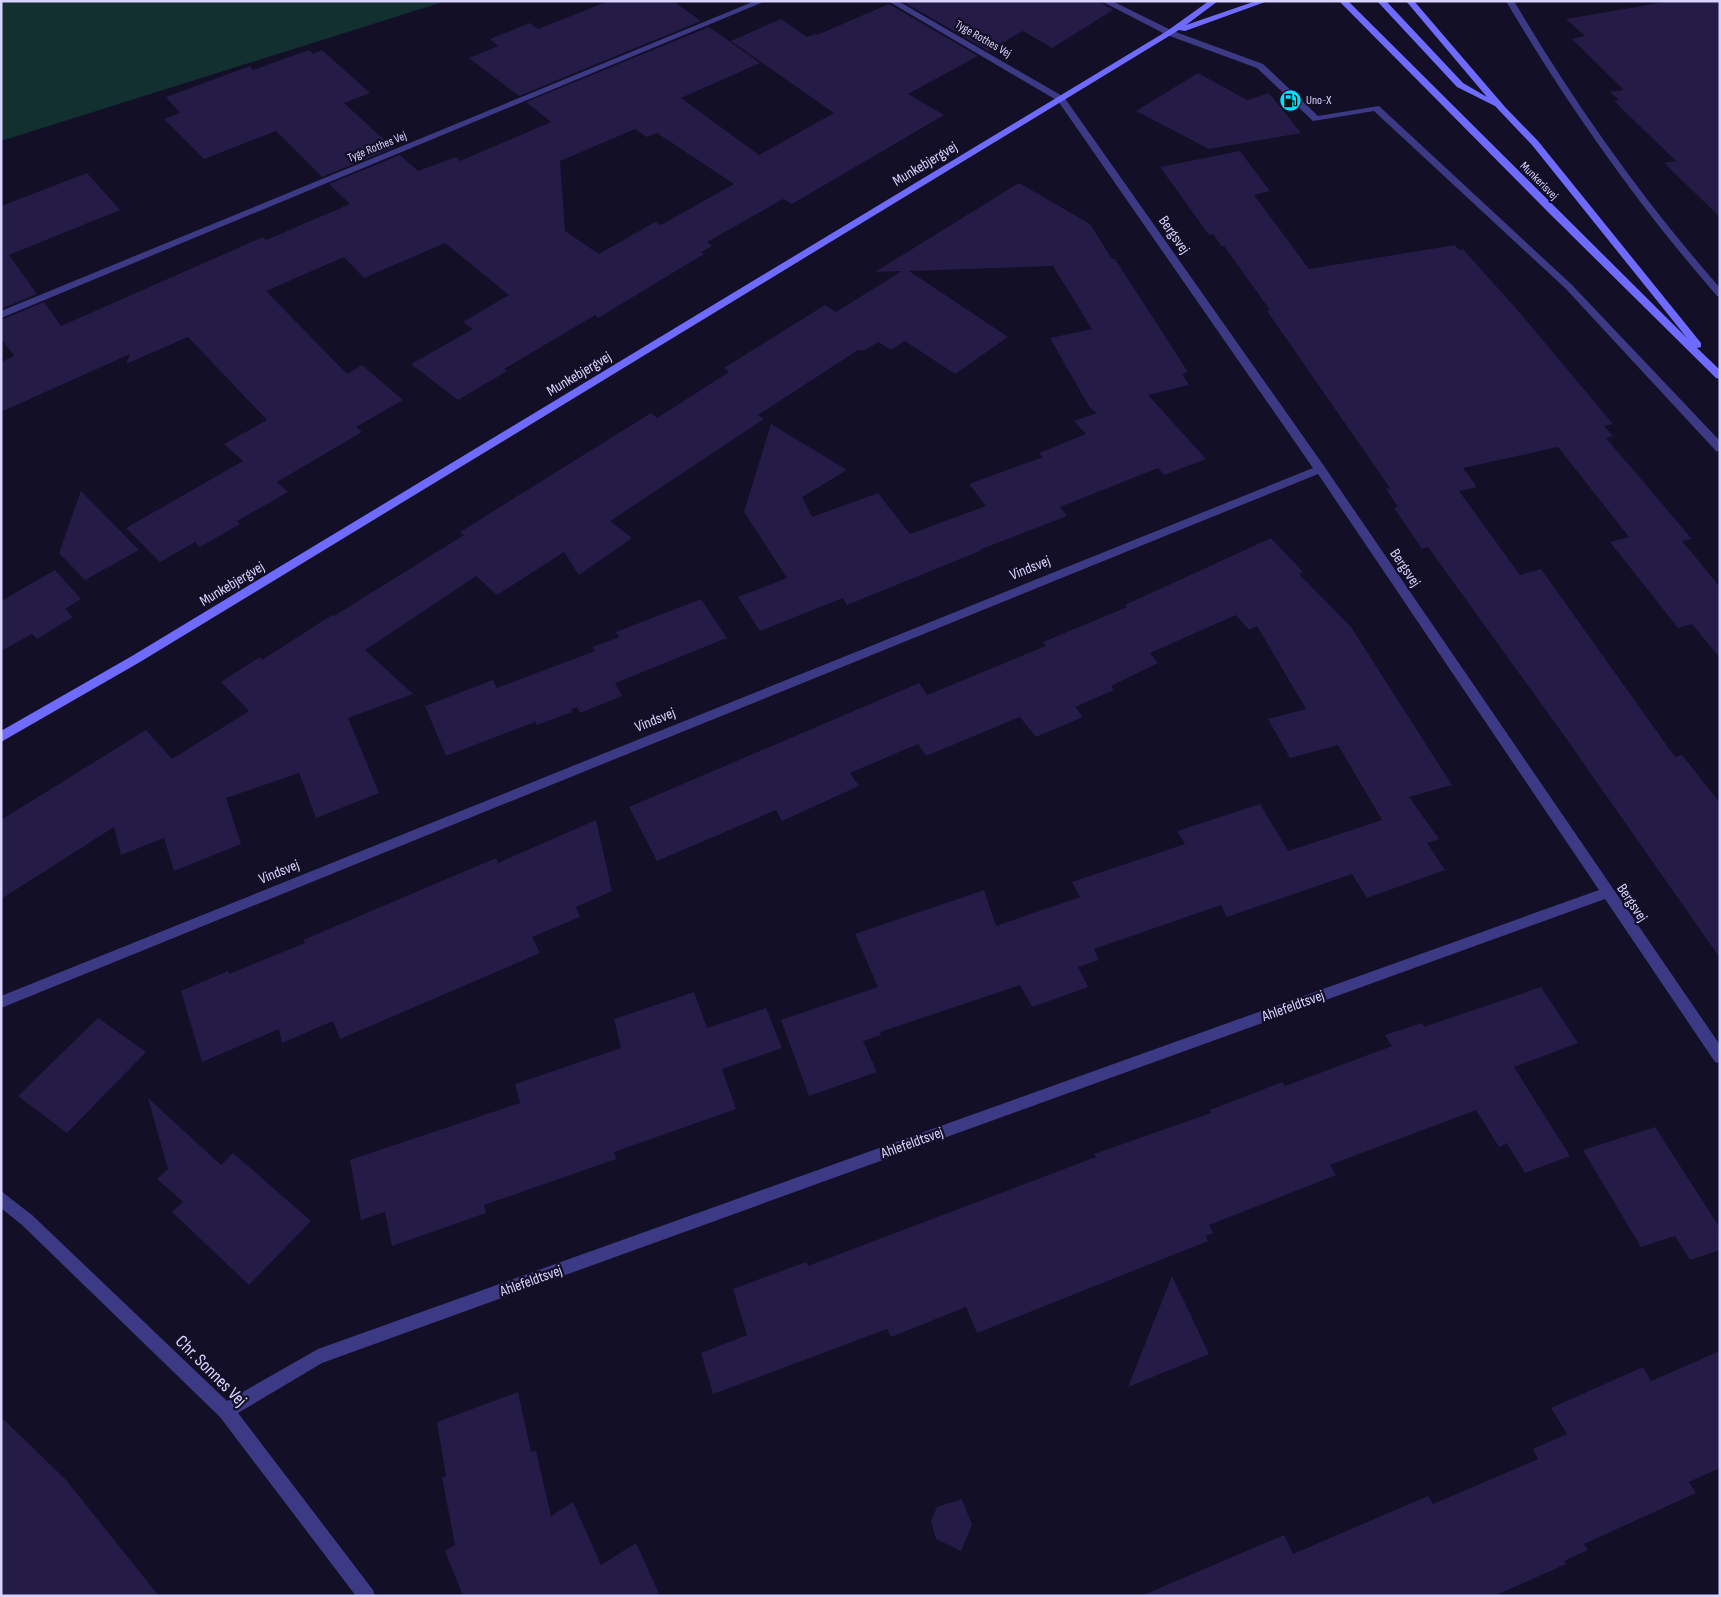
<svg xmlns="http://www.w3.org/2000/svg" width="1721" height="1597" font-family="'Sofia Sans Condensed',sans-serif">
<rect width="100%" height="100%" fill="#130f26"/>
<!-- green -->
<path fill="#12302f" d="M1 1H446L1 141Z"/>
<!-- building -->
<g fill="#241b47" fill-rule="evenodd">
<path d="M609 1H673L701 21 519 96 469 58 498 46 490 39 530 23 538 29Z"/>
<path d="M902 1H1099L1113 10 1052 48 1023 31 988 51Z"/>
<path d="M1670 1H1720V217L1664 163 1676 161 1614 101 1619 100 1610 92 1624 90 1572 39 1585 36 1566 19Z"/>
<path d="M889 4 978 56 908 94 944 115 792 204 783 199 707 242 712 246 701 252 704 254 598 318 595 315 504 369 507 371 458 400 411 364 473 329 463 322 509 295 445 243 364 278 344 257 266 291 347 374 362 365 403 400 356 427 362 432 277 482 288 492 237 521 240 524 200 547 195 542 160 562 126 528 243 461 224 444 267 420 188 337 126 364 130 354 1 412V362L14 356 1 338V320L44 302 61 326 263 237 266 240 350 204 329 184 400 155 418 171 456 157 460 161 551 122 526 102 709 27 760 63 681 98 759 155 834 113 731 41 781 19 807 37 815 34 817 35ZM635 129 647 137 657 133 734 184 661 225 655 222 599 254 565 231 560 161Z"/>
<path d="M309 50 313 54 322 50 370 93 344 103 393 148 322 177 276 131 204 159 164 119 180 113 166 97 250 66 253 70Z"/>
<path d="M1198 73 1247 100 1269 93 1301 133 1209 149 1136 111Z"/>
<path d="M1240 151 1270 191 1254 195 1309 269 1455 245 1459 250 1463 249 1520 313 1613 424 1604 426 1613 436 1606 438 1692 539 1682 541 1720 587V658L1692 624 1678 628 1610 542 1629 537 1558 447 1463 468 1477 487 1459 491 1520 575 1541 569 1675 757 1682 755 1720 803V958L1563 734 1428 547 1422 549 1394 508 1398 507 1386 489 1390 488 1267 311 1270 310 1224 246 1222 247 1213 234 1209 235 1160 167Z"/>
<path d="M87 173 120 210 9 255 37 294 1 309V206Z"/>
<path d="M1019 183 1090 224 1112 259H1115L1188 372 1182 374 1189 385 1148 395 1206 459 1164 475 1158 468 1060 507 1067 516 979 550 980 551 847 605 843 598 760 631 738 597 787 578 744 512 771 424 847 470 802 497 812 517 878 493 910 534 986 506 969 484 1043 457 1039 453 1086 434 1074 421 1097 413 1090 408 1050 338 1092 329 1053 266 909 271 1008 337 955 374 905 341 891 350 878 342 865 350H858L758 415 764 419 610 521 632 538 579 575 564 552 497 595 476 576 365 650 413 694 348 718 379 793 316 818 299 773 226 798 241 844 174 871 164 838 121 855 114 827 1 899V820L146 730 172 759 249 711 221 682 260 657 262 660 332 615 334 616 464 535 460 532 651 413 657 418 729 372 724 368 825 305 836 312 902 271 875 272Z"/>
<path d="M81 491 139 550 85 580 59 553Z"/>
<path d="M1271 538 1303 572 1299 574 1351 627 1452 785 1409 797 1439 839 1427 843 1445 870 1367 898 1352 874 1227 917 1221 905 1094 949 1099 960 1078 967 1088 987 1032 1007 1020 985 880 1032 881 1035 863 1041 877 1072 809 1096 781 1020 878 987 855 934 984 890 996 926 1080 897 1072 882 1185 844 1177 831 1260 804 1288 851 1382 820 1338 745 1290 758 1268 719 1306 709 1257 626 1249 630 1236 615 1150 653 1158 663 1111 686 1114 690 1075 707 1083 717 1036 737 1020 717 926 756 918 744 850 773 859 786 782 821 776 810 657 861 629 807 919 683 927 695 1046 646 1043 642 1127 607 1125 605Z"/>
<path d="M55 570 81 599 65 609 73 617 37 639 32 634 1 651V601Z"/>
<path d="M701 599 727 638 615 683 622 696 580 713 577 707 571 709 572 712 537 725 535 722 446 756 425 706 493 680 497 688 595 651 593 647 619 637 616 632Z"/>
<path d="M596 820 612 891 576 907 580 917 532 937 540 953 340 1039 333 1021 282 1043 279 1029 202 1062 181 991 228 971 229 974 305 943 303 940 496 858 498 863Z"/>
<path d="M1541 987 1578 1043 1514 1067 1570 1156 1525 1173 1507 1143 1499 1147 1476 1110 1330 1165 1336 1175 1209 1225 1213 1233 1206 1236 1208 1241 977 1333 966 1307 891 1337 887 1329 713 1394 701 1353 747 1335 733 1289 806 1262 808 1266 1096 1157 1094 1154 1211 1113 1210 1110 1282 1082 1285 1086 1392 1046 1385 1035 1422 1023 1424 1027Z"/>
<path d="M694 992 707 1028 766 1008 782 1048 722 1069 736 1109 614 1152 616 1159 484 1205 486 1213 392 1246 385 1212 361 1220 350 1160 520 1103 515 1084 621 1048 614 1019Z"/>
<path d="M98 1018 146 1052 67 1133 18 1096Z"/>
<path d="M148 1098 221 1165 233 1153 311 1221 249 1285 172 1212 183 1202 157 1179 168 1169Z"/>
<path d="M1655 1127 1720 1228V1250L1690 1260 1675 1236 1641 1247 1583 1150Z"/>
<path d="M1172 1276 1209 1354 1128 1387Z"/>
<path d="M1720 1351V1468L1689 1482 1696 1493 1584 1544 1588 1550 1564 1561 1566 1564 1494 1596H1141L1284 1535 1293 1554 1428 1496 1433 1504 1538 1459 1533 1449 1567 1434 1551 1408 1643 1367 1651 1381Z"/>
<path d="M518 1392 531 1452 536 1451 551 1516 573 1502 601 1565 636 1543 660 1596H463L445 1551 455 1545 442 1477 446 1476 437 1422Z"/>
<path d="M1 1417 66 1480 159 1596H1Z"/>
<path d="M962 1499 972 1525 961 1551 936 1539 931 1521 937 1507Z"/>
</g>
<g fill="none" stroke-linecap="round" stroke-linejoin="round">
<!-- lane -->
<path fill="#3d3a85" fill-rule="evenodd" d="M1101 1H1112L1173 31 1263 64 1318 116 1379 106 1572 285 1720 441V452L1716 451 1566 289 1374 111 1313 121 1257 68 1167 35Z"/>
<!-- street -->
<g fill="#3d3a85" fill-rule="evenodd">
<path d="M755 1H766L1 318V311Z"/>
<path d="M888 1H898L1064 97 1324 466 1720 1045V1063L1715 1062 1605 899 322 1363 238 1413 373 1590 375 1596H356L220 1417 22 1225 1 1208V1191L32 1215 227 1401 318 1349 1599 890 1318 474 1 1008V996L1313 468 1058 101Z"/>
<path d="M1506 1H1514C1574 103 1642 199 1720 288V297L1717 296C1637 204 1568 106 1506 1Z"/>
</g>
<!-- secondary -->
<g fill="#6f6bff" fill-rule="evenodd">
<path d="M1209 1H1218L1186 25 1256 1H1268L1185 31 1179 30 140 662 1 742V731L132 656 1167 31Z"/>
<path d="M1339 1H1348L1687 338 1532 145 1495 106 1457 87 1377 1H1386L1463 83 1487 97 1406 1H1414L1505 107 1538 141 1701 343V347L1697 348 1720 370V379L1716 378 1550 214Z"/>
</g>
</g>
<!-- icons -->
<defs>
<symbol id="fuel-disc" viewBox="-11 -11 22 22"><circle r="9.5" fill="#00e5ff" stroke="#130f26"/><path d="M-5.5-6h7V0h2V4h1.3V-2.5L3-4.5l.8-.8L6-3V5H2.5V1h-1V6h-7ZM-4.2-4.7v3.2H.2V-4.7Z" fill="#111"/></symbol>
</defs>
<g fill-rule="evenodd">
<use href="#fuel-disc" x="1278" y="88" width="25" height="25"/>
</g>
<g text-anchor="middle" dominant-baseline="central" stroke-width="4.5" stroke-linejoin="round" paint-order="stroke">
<!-- far-street labels -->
<g font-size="12" fill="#d9d4ff" stroke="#130f26">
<text transform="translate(983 39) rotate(30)">Tyge Rothes Vej</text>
<text transform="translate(377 147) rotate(-22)">Tyge Rothes Vej</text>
<text transform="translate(1539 181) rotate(45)">Munkerisvej</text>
</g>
<!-- far-poi labels -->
<g font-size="12" fill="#d9d4ff" stroke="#130f26" text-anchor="start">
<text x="1306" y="100">Uno-X</text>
</g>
<!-- street labels -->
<g font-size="15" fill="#d9d4ff" stroke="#130f26">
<text transform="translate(925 164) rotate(-31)">Munkebjergvej</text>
<text transform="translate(1174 235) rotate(55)">Bergsvej</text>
<text transform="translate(579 374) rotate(-31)">Munkebjergvej</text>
<text transform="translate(1030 568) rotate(-22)">Vindsvej</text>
<text transform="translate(1405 568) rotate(56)">Bergsvej</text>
<text transform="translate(232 584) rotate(-31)">Munkebjergvej</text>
<text transform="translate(655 720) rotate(-22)">Vindsvej</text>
<text transform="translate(279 872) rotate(-22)">Vindsvej</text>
<text transform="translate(1632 903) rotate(56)">Bergsvej</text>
<text transform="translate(1293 1006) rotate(-20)">Ahlefeldtsvej</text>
<text transform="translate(912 1143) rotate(-20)">Ahlefeldtsvej</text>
<text transform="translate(531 1281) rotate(-20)">Ahlefeldtsvej</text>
</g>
<!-- near-street labels -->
<g font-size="18" fill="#d9d4ff" stroke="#130f26">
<text transform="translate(211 1371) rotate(45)">Chr. Sonnes Vej</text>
</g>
</g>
<!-- border -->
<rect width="1721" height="1597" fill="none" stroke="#d9d4ff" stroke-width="5"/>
</svg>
